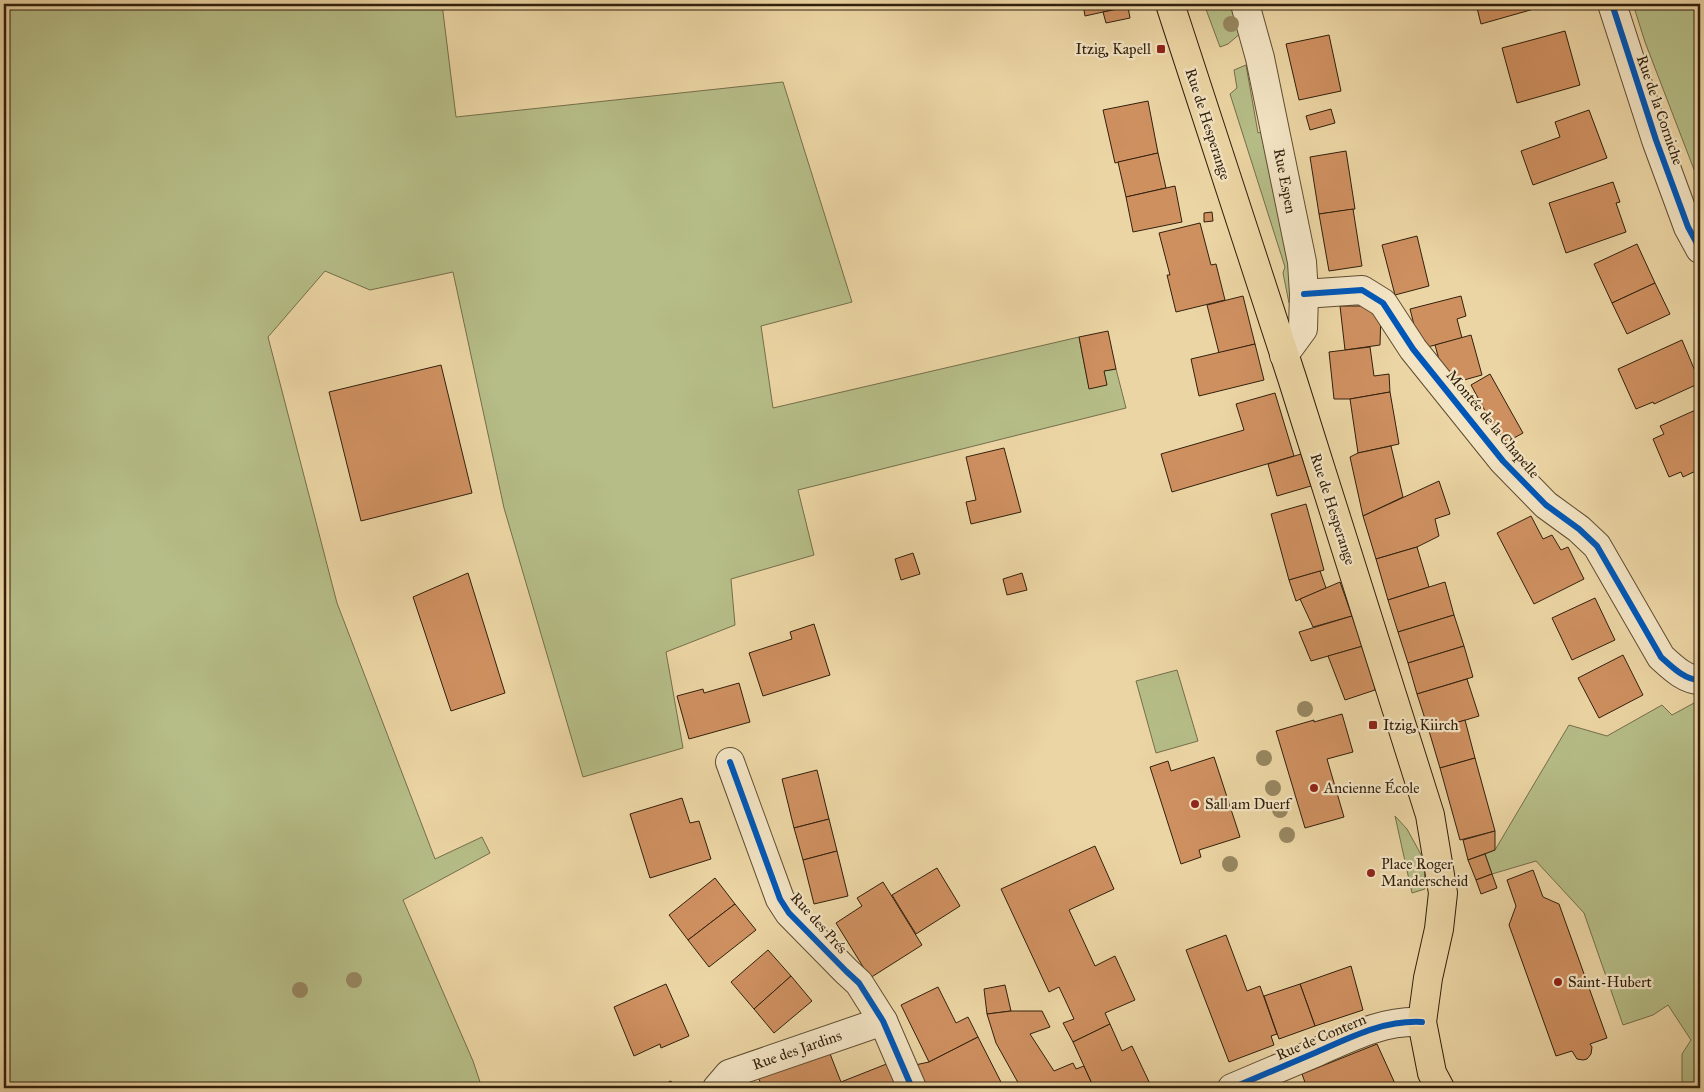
<svg xmlns="http://www.w3.org/2000/svg" width="1704" height="1092" font-family="'IM FELL Great Primer',serif">
<rect width="100%" height="100%" fill="#ecd5a4"/>
<filter id="stains"><feTurbulence type="fractalNoise" baseFrequency=".004" numOctaves="4"/><feColorMatrix values="0 0 0 0 .2 0 0 0 0 .09 0 0 0 0 .02 0 0 0 .5 -.17"/></filter>
<radialGradient id="worn" r=".72"><stop offset=".6" stop-color="#630" stop-opacity="0"/><stop offset="1" stop-color="#630" stop-opacity=".3"/></radialGradient>
<!-- green -->
<g fill="#b6bd87" stroke="#746e4a">
<path d="M4 4H442L456 117 783 82 852 302 761 326 773 408 1079 337 1089 388 1104 371 1116 369 1126 408 798 490 814 555 731 579 735 625 666 652 683 748 583 777 504 508 453 272 370 290 325 271 268 337 337 603 435 859 482 837 490 853 403 900 473 1061 482 1088H4Z"/>
<path d="M1204 4H1234L1242 32 1228 44 1220 47Z"/>
<path d="M1633 4H1700V179L1698 180 1645 42Z"/>
<path d="M1246 65 1258 133 1268 129 1296 296 1289 303 1283 273 1285 267 1230 94 1237 88 1234 70Z"/>
<path d="M1177 670 1198 741 1156 753 1136 681Z"/>
<path d="M1694 703 1697 712 1700 710V1088H1687L1682 1083V1054L1691 1040 1668 1005 1653 1015 1623 1025 1584 913 1536 861 1492 874 1485 854 1495 850 1569 725 1607 736 1662 705 1672 715Z"/>
<path d="M1395 816 1407 829 1424 860 1425 889 1412 893Z"/>
</g>
<!-- building -->
<g fill="#cf9060" stroke="#31200c">
<path d="M1083 4H1130V6L1085 16Z"/>
<path d="M1476 4H1540L1541 7 1481 24Z"/>
<path d="M1128 7 1130 18 1106 23 1103 12Z"/>
<path d="M1565 31 1580 85 1517 103 1502 48Z"/>
<path d="M1329 35 1341 91 1299 100 1286 44Z"/>
<path d="M1148 101 1158 153 1115 163 1103 110Z"/>
<path d="M1331 109 1335 123 1310 130 1306 116Z"/>
<path d="M1589 110 1607 158 1533 185 1521 151 1560 137 1555 122Z"/>
<path d="M1346 151 1355 209 1319 214 1310 157Z"/>
<path d="M1158 153 1166 188 1126 197 1118 162Z"/>
<path d="M1613 182 1620 202 1616 203 1626 232 1566 253 1549 203Z"/>
<path d="M1175 186 1182 222 1133 232 1126 197Z"/>
<path d="M1353 209 1362 266 1329 271 1319 214Z"/>
<path d="M1212 212 1213 221 1204 222V213Z"/>
<path d="M1200 223 1211 265 1216 264 1225 300 1176 312 1167 275H1170L1159 233Z"/>
<path d="M1417 236 1429 286 1395 295 1382 245Z"/>
<path d="M1637 244 1655 283 1612 303 1594 264Z"/>
<path d="M1655 283 1670 314 1627 334 1612 303Z"/>
<path d="M1243 296 1255 344 1219 353 1207 305Z"/>
<path d="M1461 296 1466 316 1457 319 1462 338 1420 349 1410 309Z"/>
<path d="M1340 306H1370L1381 311 1380 345 1345 350Z"/>
<path d="M1108 331 1116 369 1104 371 1107 385 1089 389 1079 337Z"/>
<path d="M1471 335 1482 375 1446 385 1435 345Z"/>
<path d="M1682 340 1700 383 1654 404 1653 402 1636 409 1618 369Z"/>
<path d="M1255 344 1264 380 1199 396 1191 359Z"/>
<path d="M1370 347 1374 376 1389 374 1390 392 1350 399H1334L1329 352Z"/>
<path d="M441 365 472 493 361 521 329 392Z"/>
<path d="M1490 374 1523 433 1503 444 1471 385Z"/>
<path d="M1390 392 1399 444 1358 453 1350 399Z"/>
<path d="M1275 393 1294 456 1172 492 1161 454 1244 430 1236 404Z"/>
<path d="M1700 408V469L1683 477 1681 472 1669 477 1653 439 1664 434 1660 426Z"/>
<path d="M1391 446 1403 497 1363 516 1350 457 1358 453Z"/>
<path d="M1004 448 1021 512 971 524 966 502 976 500 966 457Z"/>
<path d="M1301 454 1311 486 1277 496 1268 464Z"/>
<path d="M1439 481 1450 514 1435 519 1439 536 1417 547 1376 559 1363 516Z"/>
<path d="M1306 504 1324 570 1289 580 1271 514Z"/>
<path d="M1531 516 1543 539 1552 535 1561 550 1568 547 1584 579 1534 604 1497 533Z"/>
<path d="M1417 547 1429 587 1388 600 1376 559Z"/>
<path d="M913 553 920 574 901 580 895 559Z"/>
<path d="M1320 571 1326 588 1296 601 1289 580Z"/>
<path d="M468 573 505 693 451 711 413 597Z"/>
<path d="M1022 573 1027 590 1007 595 1003 579Z"/>
<path d="M1340 582 1352 616 1313 627 1300 599Z"/>
<path d="M1445 582 1454 615 1398 632 1388 600Z"/>
<path d="M1595 598 1615 640 1572 660 1552 618Z"/>
<path d="M1454 615 1464 646 1408 663 1398 632Z"/>
<path d="M1352 616 1363 646 1311 661 1299 632Z"/>
<path d="M814 624 830 675 763 696 749 653 792 639 790 632Z"/>
<path d="M1363 646 1373 674 1375 690 1345 700 1328 656Z"/>
<path d="M1464 646 1473 677 1417 694 1408 663Z"/>
<path d="M1623 655 1643 695 1599 718 1578 678Z"/>
<path d="M1467 679 1479 716 1429 731 1417 694Z"/>
<path d="M739 683 750 722 689 739 677 696 703 689 704 693Z"/>
<path d="M1342 714 1353 752 1327 759 1344 817 1305 828 1276 731 1314 720V722Z"/>
<path d="M1465 720 1475 758 1440 768 1429 731Z"/>
<path d="M1214 757 1240 837 1199 850 1201 857 1181 864 1150 767 1168 761 1171 771Z"/>
<path d="M1475 758 1495 831 1460 840 1440 768Z"/>
<path d="M817 770 829 819 794 828 782 779Z"/>
<path d="M682 798 690 823 699 821 711 859 650 878 630 814Z"/>
<path d="M829 819 837 851 803 860 794 828Z"/>
<path d="M1495 831V850L1468 860 1463 840Z"/>
<path d="M1095 846 1114 889 1069 910 1095 966 1115 956 1135 1000 1105 1013 1110 1024 1073 1042 1063 1023 1074 1019 1059 987 1049 992 1001 889Z"/>
<path d="M837 851 848 896 814 904 803 860Z"/>
<path d="M1485 854 1492 874 1476 880 1468 860Z"/>
<path d="M937 868 960 906 916 934 892 895Z"/>
<path d="M1533 870 1543 897 1559 904 1607 1038 1590 1044 1592 1047 1591 1054 1587 1059 1583 1060 1577 1059 1572 1051 1556 1056 1509 925 1516 906 1507 880Z"/>
<path d="M1492 874 1497 888 1481 894 1476 880Z"/>
<path d="M715 878 735 904 688 940 669 915Z"/>
<path d="M883 882 922 945 870 978 836 923 862 906 857 898Z"/>
<path d="M735 904 756 930 709 967 688 940Z"/>
<path d="M1226 935 1247 991 1260 986 1277 1034 1271 1036 1274 1045 1229 1062 1186 950Z"/>
<path d="M768 950 791 976 754 1009 731 982Z"/>
<path d="M1351 966 1363 1010 1315 1026 1300 984Z"/>
<path d="M791 976 812 1001 774 1033 754 1009Z"/>
<path d="M666 984 689 1036 661 1048 660 1044 634 1056 614 1007Z"/>
<path d="M1300 984 1315 1026 1279 1039 1264 996Z"/>
<path d="M1005 985 1011 1011 987 1014 984 989Z"/>
<path d="M938 987 956 1023 968 1017 978 1037 929 1062 901 1005Z"/>
<path d="M1011 1011H1042L1050 1027 1030 1034 1054 1071 1073 1063 1076 1069 1084 1066 1094 1088H1021L996 1043 987 1014Z"/>
<path d="M1110 1024 1122 1051 1132 1046 1152 1088H1094L1073 1042Z"/>
<path d="M978 1037 1004 1088H956L954 1084 945 1088H927L915 1065 929 1062Z"/>
<path d="M1377 1044 1397 1088H1307L1302 1074Z"/>
<path d="M827 1046 841 1082 889 1063 899 1088H763L757 1075Z"/>
<path d="M671 1081 674 1088H655Z"/>
</g>
<g fill="none" stroke-linecap="round" stroke-linejoin="round">
<defs>
<g id="minor">
<path d="M1245 4 1260 58 1302 262 1304 294 1303 329 1284 355"/>
<path d="M1612 4 1656 140 1688 227 1700 249"/>
<path d="M1304 294 1362 290 1383 303 1413 349 1503 461 1546 505 1579 529 1597 546 1661 657C1672 667 1685 680 1700 680"/>
<path d="M730 762 780 899 789 913 846 971 859 983 883 1021 912 1088"/>
<path d="M717 1088 729 1074 883 1021"/>
<path d="M1232 1088C1261 1076 1289 1064 1317 1052 1351 1037 1384 1020 1422 1022"/>
</g>
<path id="major" d="M1170 4 1292 378 1430 815 1443 893 1439 929 1428 978 1422 1022 1432 1073 1440 1088"/>
</defs>
<!-- minor casing -->
<use href="#minor" stroke="#604d32" stroke-width="30"/>
<!-- major casing -->
<use href="#major" stroke="#31200c" stroke-width="30"/>
<!-- minor -->
<use href="#minor" stroke="#f3e4c4" stroke-width="28"/>
<!-- major -->
<use href="#major" stroke="#ecd5a4" stroke-width="28"/>
<defs>
<g id="cycleway">
<path d="M1612 4 1656 140 1688 227 1700 249"/>
<path d="M1304 294 1362 290 1383 303 1413 349 1503 461 1546 505 1579 529 1597 546 1661 657C1672 667 1685 680 1700 680"/>
<path d="M730 762 780 899 789 913 846 971 859 983 883 1021 912 1088"/>
<path d="M1232 1088C1261 1076 1289 1064 1317 1052 1351 1037 1384 1020 1422 1022"/>
</g>
</defs>
<!-- cycleway casing -->
<use href="#cycleway" stroke="#f3e4c4" stroke-width="9"/>
<!-- cycleway -->
<use href="#cycleway" stroke="#0057b8" stroke-width="6"/>
</g>
<!-- trees -->
<g fill="#978761">
<circle cx="1231" cy="24" r="8"/>
<circle cx="1305" cy="709" r="8"/>
<circle cx="1264" cy="758" r="8"/>
<circle cx="1273" cy="788" r="8"/>
<circle cx="1280" cy="810" r="8"/>
<circle cx="1287" cy="835" r="8"/>
<circle cx="1230" cy="864" r="8"/>
<circle cx="354" cy="980" r="8"/>
<circle cx="300" cy="990" r="8"/>
</g>
<!-- markers -->
<g fill="#8f2418" stroke="#f3e4c4" stroke-width="2">
<rect x="1156" y="44" width="10" height="10" rx="2.5"/>
<rect x="1368" y="720" width="10" height="10" rx="2.5"/>
<circle cx="1314" cy="788" r="5"/>
<circle cx="1195" cy="804" r="5"/>
<circle cx="1371" cy="873" r="5"/>
<circle cx="1558" cy="982" r="5"/>
</g>
<g text-anchor="middle" dominant-baseline="central" stroke-width="4.5" stroke-linejoin="round" paint-order="stroke">
<!-- poi labels -->
<g font-size="15" fill="#31200c" stroke="#f3e4c4" text-anchor="start">
<text x="1151" y="49" text-anchor="end">Itzig, Kapell</text>
<text x="1383" y="725">Itzig, Kiirch</text>
<text x="1324" y="788">Ancienne École</text>
<text x="1205" y="804">Sall am Duerf</text>
<text x="1381" y="864">Place Roger<tspan x="1381" dy="17">Manderscheid</tspan></text>
<text x="1568" y="982">Saint-Hubert</text>
</g>
<!-- street labels -->
<g font-size="15" fill="#31200c" stroke="#f3e4c4">
<text transform="translate(1660 110) rotate(71)">Rue de la Corniche</text>
<text transform="translate(1208 124) rotate(72)">Rue de Hesperange</text>
<text transform="translate(1285 181) rotate(79)">Rue Espen</text>
<text transform="translate(1493 424) rotate(50)">Montée de la Chapelle</text>
<text transform="translate(1333 509) rotate(72)">Rue de Hesperange</text>
<text transform="translate(819 923) rotate(48)">Rue des Prés</text>
<text transform="translate(1321 1037) rotate(-23)">Rue de Contern</text>
<text transform="translate(797 1050) rotate(-19)">Rue des Jardins</text>
</g>
</g>
<!-- margin -->
<rect width="1704" height="1092" fill="none" stroke="#ecd5a4" stroke-width="20"/>
<rect x="5" y="5" width="1694" height="1082" fill="none" stroke="#31200c" stroke-width="2.5"/>
<rect x="10" y="10" width="1684" height="1072" fill="none" stroke="#31200c"/>
<rect width="100%" height="100%" filter="url(#stains)"/>
<rect width="100%" height="100%" fill="url(#worn)"/>
</svg>
